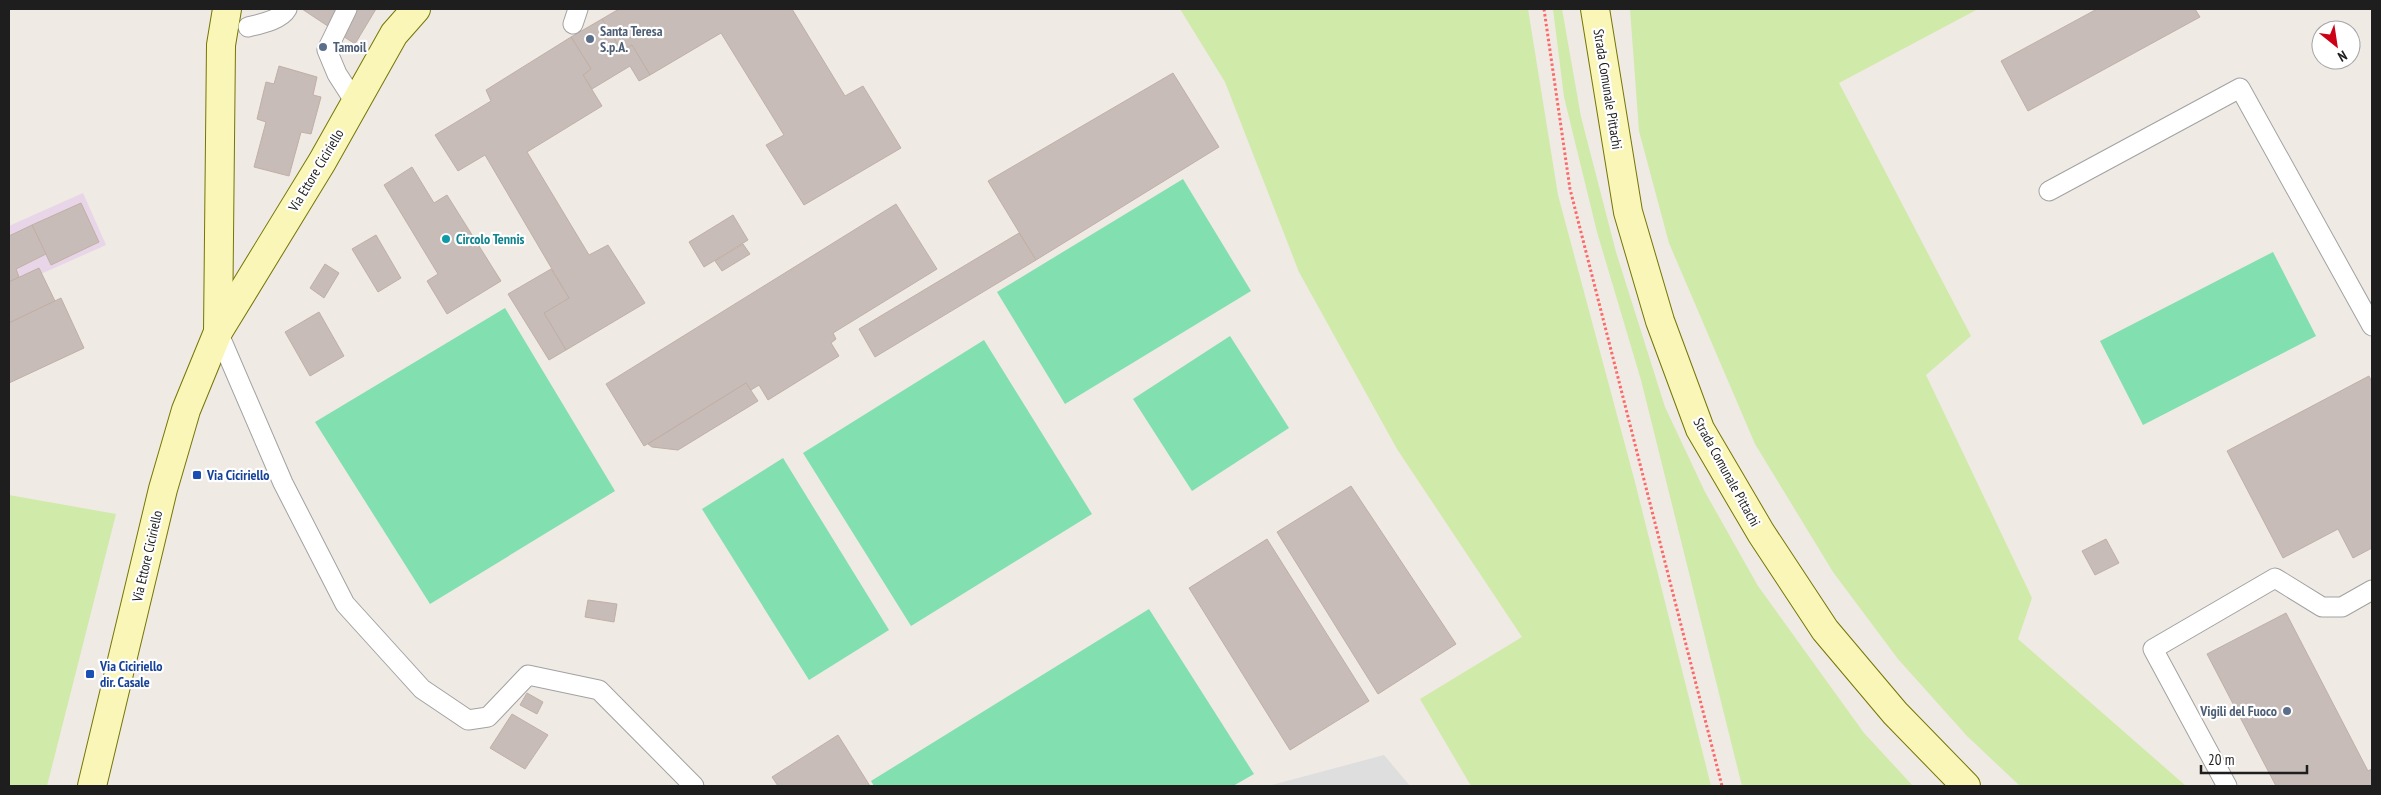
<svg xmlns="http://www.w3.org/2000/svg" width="2381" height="795" font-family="'PT Sans Narrow',sans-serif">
<rect width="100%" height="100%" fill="#efeae4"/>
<!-- industrial -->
<path fill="#e8d5e7" d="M83 193 106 245 9 288V226Z"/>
<!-- grass -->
<g fill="#d0eaa9">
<path d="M1180 9H1528L1558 195 1636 486 1711 786H1471L1420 699 1522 637 1397 449 1299 272 1225 82Z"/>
<path d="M1553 9H1562L1581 117 1616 252 1665 407 1705 492 1758 586 1864 733 1913 786H1742L1641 380 1597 232 1564 97Z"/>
<path d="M1630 9H1978L1839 83 1971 336 1926 375 2032 598 2018 639 2186 786H2020L1967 736 1898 659 1833 572 1755 444 1669 243 1639 131Z"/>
<path d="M9 495 116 514 47 786H9Z"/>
</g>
<!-- pitch -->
<g fill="#81dfb0">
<path d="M1183 179 1251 291 1065 404 997 292Z"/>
<path d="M2273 252 2316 336 2143 425 2100 341Z"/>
<path d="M505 308 615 491 430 604 315 422Z"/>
<path d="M1230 336 1289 428 1192 491 1133 399Z"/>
<path d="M984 340 1092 514 911 626 803 453Z"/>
<path d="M783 458 889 630 809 680 702 509Z"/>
<path d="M1149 609 1254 774 1233 786H874L871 781Z"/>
</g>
<!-- parking -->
<path fill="#dedede" d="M1384 755 1410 786H1270L1272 785Z"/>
<!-- building -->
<g fill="#c7bcb7" stroke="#c1afa6">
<path d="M302 9H376L355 44Z"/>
<path d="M619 9H792L845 96 863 86 901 148 804 205 766 145 784 135 721 33 650 75 632 45 622 51 602 19Z"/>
<path d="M2097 9H2195L2200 17 2028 111 2001 61Z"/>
<path d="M602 19 622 51 632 45 650 75 639 81 630 66 592 89 583 75 591 69 571 37Z"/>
<path d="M571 37 591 69 583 75 602 106 527 152 589 255 608 245 645 303 566 350 544 313 569 298 485 155 458 171 435 135 491 101 486 90Z"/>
<path d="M279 66 317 77 313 95 321 97 311 134 301 132 289 176 254 167 266 122 257 119 266 82 274 84Z"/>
<path d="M1173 73 1219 147 1036 260 988 181Z"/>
<path d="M412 167 434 203 447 195 501 281 447 314 427 281 438 274 384 185Z"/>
<path d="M81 203 99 242 51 265 32 225Z"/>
<path d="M896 204 937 269 833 333 836 339 831 343 839 356 768 400 759 385 751 390 746 383 644 446 606 384Z"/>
<path d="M733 215 748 240 704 267 689 242Z"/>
<path d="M32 225 46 254 16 269 19 277 9 282V236Z"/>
<path d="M1019 233 1036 260 875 357 859 329Z"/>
<path d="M376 235 401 278 378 292 352 249Z"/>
<path d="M743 244 750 254 722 271 715 261Z"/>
<path d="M325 264 339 273 324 298 310 288Z"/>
<path d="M39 268 55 301 9 323V282Z"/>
<path d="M551 269 569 298 544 313 566 350 549 360 508 294Z"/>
<path d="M61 298 84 348 9 383V323Z"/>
<path d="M319 312 344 356 310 376 285 332Z"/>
<path d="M2369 376 2372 382V548L2353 558 2338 529 2283 558 2227 451Z"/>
<path d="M746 383 758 401 678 450 652 447 648 444Z"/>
<path d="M1351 486 1456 644 1378 694 1277 532Z"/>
<path d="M1267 539 1369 701 1290 750 1189 588Z"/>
<path d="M2106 539 2119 563 2095 575 2082 551Z"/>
<path d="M588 600 617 604 614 622 585 617Z"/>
<path d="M2286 613 2368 771 2372 769V786H2276L2207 654Z"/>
<path d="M527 693 543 702 537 714 520 705Z"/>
<path d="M512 714 548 735 525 769 490 748Z"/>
<path d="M838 735 870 786H778L772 777Z"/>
</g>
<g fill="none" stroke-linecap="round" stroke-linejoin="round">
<defs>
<g id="lane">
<path d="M347 9 327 50 337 74 355 102"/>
<path d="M573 24 578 9"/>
<path d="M248 27C260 24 281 20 287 9"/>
<path d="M2049 191 2240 88 2372 326"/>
<path d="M218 332 283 483 345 604 422 689 468 720 488 717 528 675 599 690 694 786"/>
<path d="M2227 786 2153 649 2275 578 2322 607H2342L2372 590"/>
</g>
<g id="secondary">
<path d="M1595 9 1628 212 1660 321 1700 429 1761 533 1825 630 1895 713 1966 786"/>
<path d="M218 332 221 45 227 9"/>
<path d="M92 786 163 489 186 410 218 332 322 162 394 34 416 9"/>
</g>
</defs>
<!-- lane casing -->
<use href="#lane" stroke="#a2a2a2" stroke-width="21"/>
<!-- secondary casing -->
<use href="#secondary" stroke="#757604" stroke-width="30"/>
<!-- path -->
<path stroke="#fb696a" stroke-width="3" stroke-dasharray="2.5 2.5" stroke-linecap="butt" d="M1544 9 1570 189 1722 786"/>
<!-- lane -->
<use href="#lane" stroke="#fff" stroke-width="19"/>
<!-- secondary -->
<use href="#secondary" stroke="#faf6b7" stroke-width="28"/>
</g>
<!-- markers -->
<g fill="#5c6f8a" stroke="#fff" stroke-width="2">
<circle cx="590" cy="39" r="5"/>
<circle cx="323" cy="47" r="5"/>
<circle cx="2287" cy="711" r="5"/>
</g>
<circle fill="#0f9aa8" stroke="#fff" stroke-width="2" cx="446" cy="239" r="5"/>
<g fill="#1a4fb4" stroke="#fff" stroke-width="2">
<rect x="192" y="470" width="10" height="10" rx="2.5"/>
<rect x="85" y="669" width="10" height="10" rx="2.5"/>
</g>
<g text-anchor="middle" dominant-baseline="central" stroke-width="4.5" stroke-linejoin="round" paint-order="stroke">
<!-- service labels -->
<g font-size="14" font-weight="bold" fill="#4e5e75" stroke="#fff" text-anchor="start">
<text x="600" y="31">Santa Teresa<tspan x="600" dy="16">S.p.A.</tspan></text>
<text x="333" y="47">Tamoil</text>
<text x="2277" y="711" text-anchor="end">Vigili del Fuoco</text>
</g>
<!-- street labels -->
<g font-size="14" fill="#1e1e1e" stroke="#fff">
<text transform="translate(1608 89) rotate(81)">Strada Comunale Pittachi</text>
<text transform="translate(316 170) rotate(-59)">Via Ettore Ciciriello</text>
<text transform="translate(1727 472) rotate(61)">Strada Comunale Pittachi</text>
<text transform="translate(147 556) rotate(-77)">Via Ettore Ciciriello</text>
</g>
<!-- culture labels -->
<g font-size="14" font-weight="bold" fill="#0d838f" stroke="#fff" text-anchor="start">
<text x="456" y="239">Circolo Tennis</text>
</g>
<!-- transit labels -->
<g font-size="14" font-weight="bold" fill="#164399" stroke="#fff" text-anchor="start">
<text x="207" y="475">Via Ciciriello</text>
<text x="100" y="666">Via Ciciriello<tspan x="100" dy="16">dir. Casale</tspan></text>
</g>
</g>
<!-- border -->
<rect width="2381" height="795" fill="none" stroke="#1e1e1e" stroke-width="20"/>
<!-- north arrow -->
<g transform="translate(2336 45) rotate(150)"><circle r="24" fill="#ffffff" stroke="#a5a5a5"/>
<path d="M0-4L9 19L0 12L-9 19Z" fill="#cc0016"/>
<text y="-8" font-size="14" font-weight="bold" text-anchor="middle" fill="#1e1e1e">N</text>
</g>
<!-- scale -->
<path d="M2201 765v8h106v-8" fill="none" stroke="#1e1e1e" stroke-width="2.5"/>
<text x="2208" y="765" font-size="15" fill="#1e1e1e" stroke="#ffffff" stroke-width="4" paint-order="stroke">20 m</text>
</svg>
